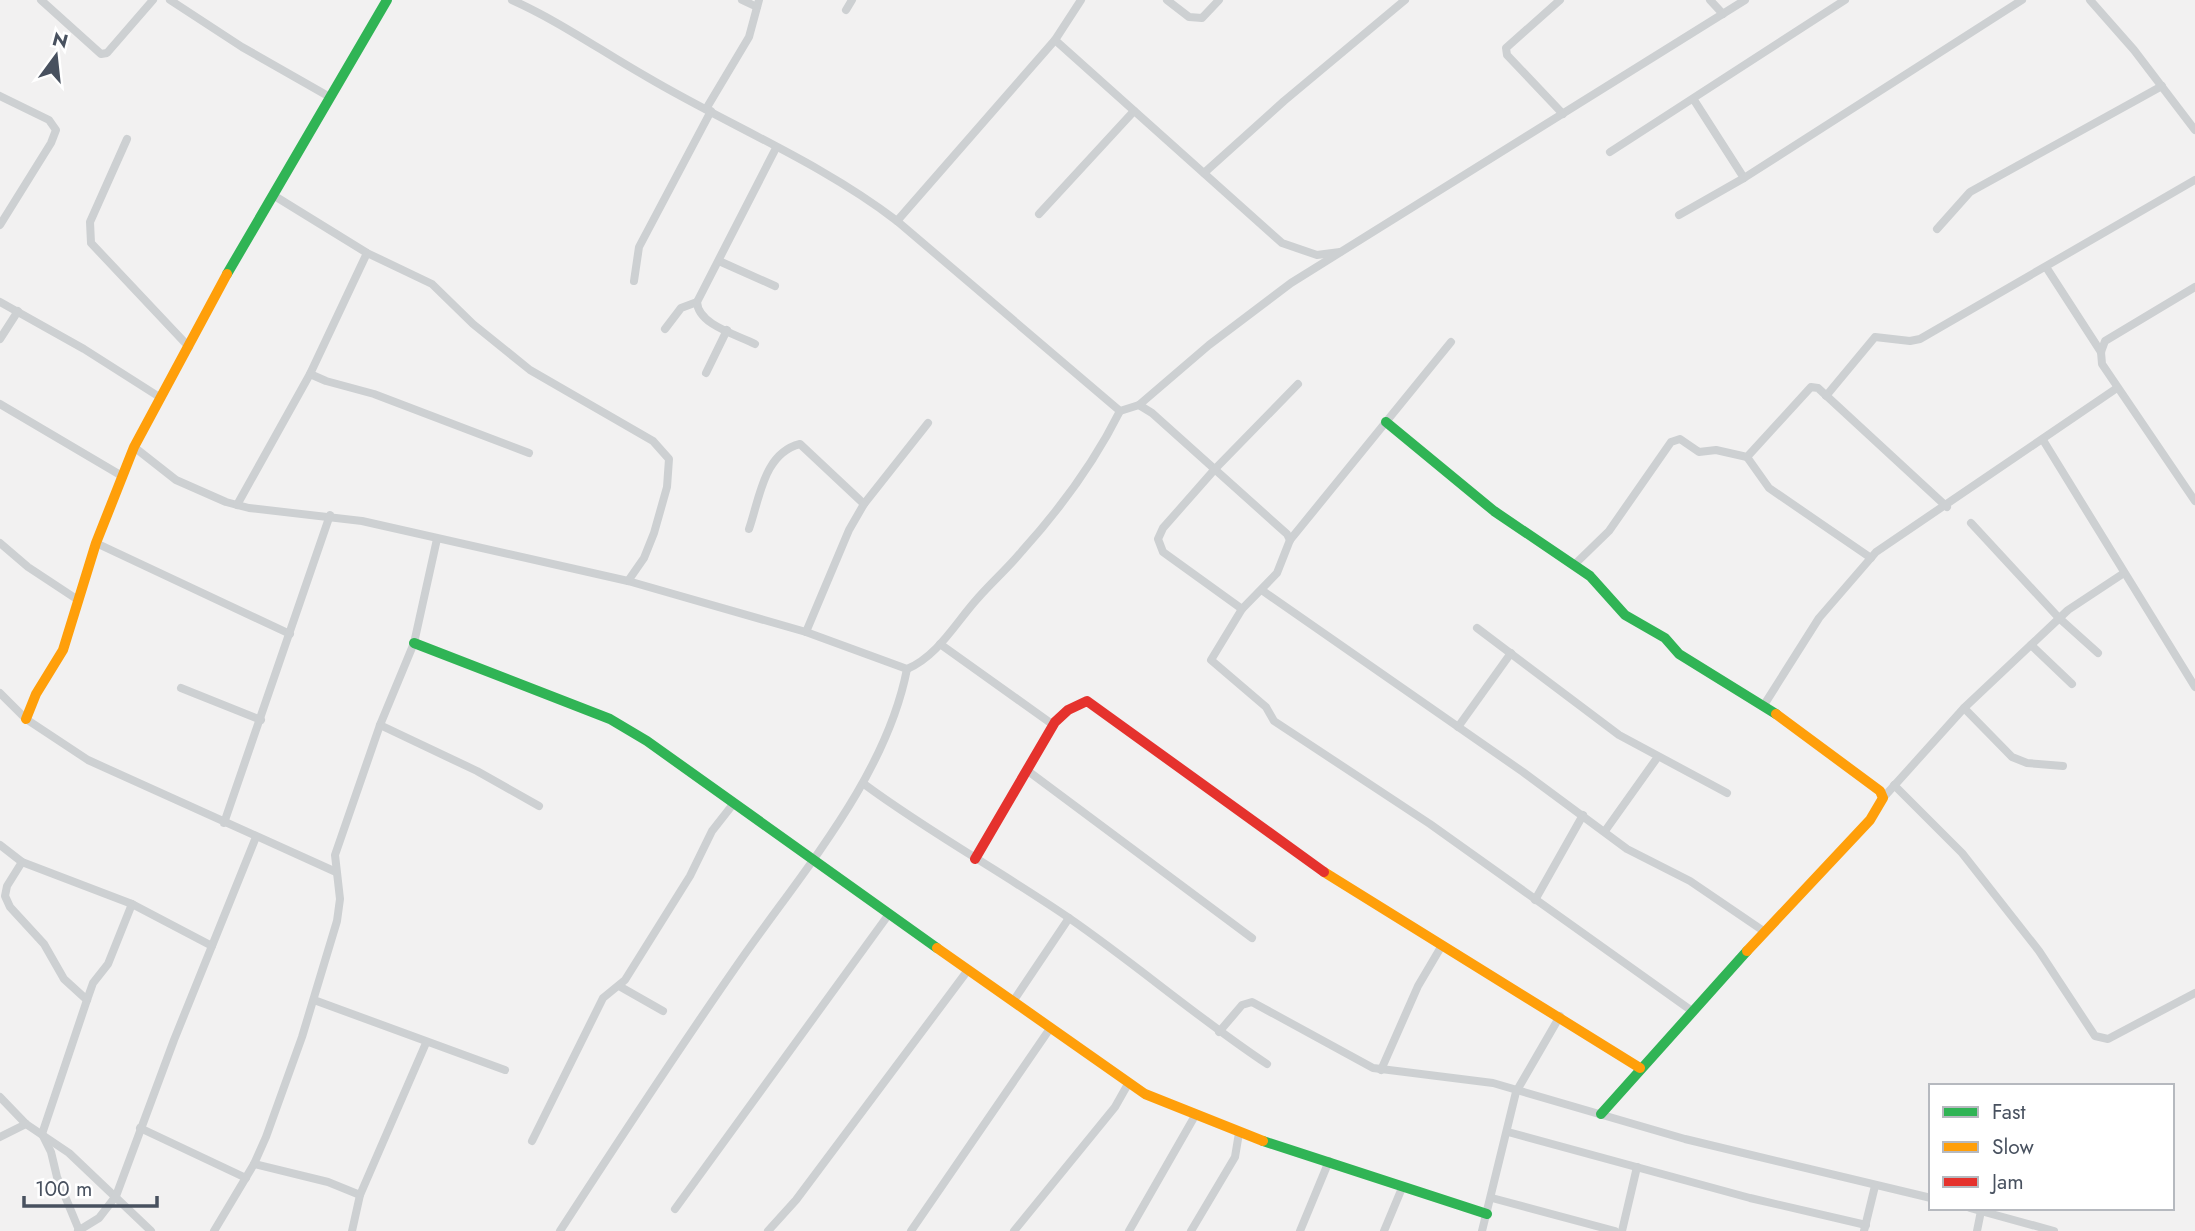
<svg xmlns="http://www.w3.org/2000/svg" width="2195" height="1231" font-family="Jost,sans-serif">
<rect width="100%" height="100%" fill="#f2f1f1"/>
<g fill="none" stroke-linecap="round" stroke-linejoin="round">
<!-- street -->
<g stroke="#cdd0d2" stroke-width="8">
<path d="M41 0 101 54 107 53 153 0"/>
<path d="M170 0 242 47 328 96"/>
<path d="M512 0C561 22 601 51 647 77 730 126 820 162 897 221L1055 40 1081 0"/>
<path d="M742 0 757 7"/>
<path d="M1167 0 1189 17 1202 18 1219 0"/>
<path d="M1560 0 1506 48 1507 55 1563 114"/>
<path d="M1710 0 1723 14"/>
<path d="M2090 0 2134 50 2195 130"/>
<path d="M846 10 852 0"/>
<path d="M1055 40 1282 243 1317 255 1340 252"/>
<path d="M0 96 49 120 56 130 51 143 0 225"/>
<path d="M1694 100 1744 178"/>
<path d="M706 109 749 37 759 0"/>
<path d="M127 139 90 222 91 243 189 347"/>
<path d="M1610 152 1845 0"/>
<path d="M1204 173 1284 101 1405 0"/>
<path d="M273 195 367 253 432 284 473 324 530 370 653 441 669 459 667 487 654 533 644 558 628 581"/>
<path d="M1039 214 1134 111"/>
<path d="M1679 215 1744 178 2022 0"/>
<path d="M897 221 1120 411 1139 405 1152 413 1287 534 1290 540"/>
<path d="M1937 229 1970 192 2162 86"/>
<path d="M719 261 775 286"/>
<path d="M2046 267 2101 352"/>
<path d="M634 281 639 247 711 111"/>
<path d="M2195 287 2105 341 2101 352 2102 364 2195 501"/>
<path d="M0 302 84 349 161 398"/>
<path d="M665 329 681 308 697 302"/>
<path d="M0 339 18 311"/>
<path d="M755 344C738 335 698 325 697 302L776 148"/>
<path d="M706 373 727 330"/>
<path d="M310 374 326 381 374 394 529 453"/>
<path d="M1298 384 1215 469 1163 528 1158 539 1163 552 1242 609 1277 573 1290 540 1451 342"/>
<path d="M1826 396 1875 337 1910 341 1920 339 2195 180"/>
<path d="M0 404 122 476"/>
<path d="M1139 405 1209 345 1291 283 1745 0"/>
<path d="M928 423 864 504 849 530 806 632 907 669C938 656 956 622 978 598 992 582 1008 568 1022 551 1060 509 1095 461 1120 411"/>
<path d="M2043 440 2195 687"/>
<path d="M134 447 176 480 226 502 249 508 362 521 628 581 806 632"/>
<path d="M1747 457 1769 488 1871 558"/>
<path d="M237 505 310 374 367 253"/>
<path d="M1971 523 2059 618 2098 653"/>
<path d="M749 529C760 497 764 453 800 444L864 504"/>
<path d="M0 543 28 567 78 600"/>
<path d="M96 543 290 634"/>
<path d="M1574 565 1609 531 1671 442 1680 439 1699 452 1716 450 1747 457 1811 387 1818 388 1947 507"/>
<path d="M1263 591 1523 772 1627 849 1690 881 1765 932"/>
<path d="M1242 609 1211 660 1266 707 1274 721 1430 824 1692 1011"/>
<path d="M1477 628 1619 735 1727 793"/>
<path d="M940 644 1052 724"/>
<path d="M2031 645 2072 684"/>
<path d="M181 688 261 720"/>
<path d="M0 693 26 719 88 760 336 872"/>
<path d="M1764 705 1819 618 1876 552 2117 388"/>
<path d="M1964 708 2012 757 2027 763 2063 766"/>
<path d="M380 725 477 771 539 806"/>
<path d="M1458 727 1511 653"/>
<path d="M1028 771 1252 938"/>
<path d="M864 784C930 833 1002 872 1069 918 1137 965 1199 1019 1267 1064"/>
<path d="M1894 785 1962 853 2039 951 2095 1036 2108 1039 2195 993"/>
<path d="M1883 798 1964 708 2068 610 2124 573"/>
<path d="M224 823 330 515"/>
<path d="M1605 831 1657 758"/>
<path d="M0 845 22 862 132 904 212 946"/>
<path d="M22 862 7 886 5 896 10 907 44 944 64 979 87 1000"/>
<path d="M1535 900 1583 815"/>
<path d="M619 986 663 1011"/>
<path d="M314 1000 505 1070"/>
<path d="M1014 1000 1069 918"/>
<path d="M1219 1032 1242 1005 1252 1002 1373 1068 1493 1083 1685 1139 1931 1198"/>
<path d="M1381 1070 1418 986 1441 947"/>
<path d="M0 1097 26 1124 69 1153 151 1231"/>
<path d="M140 1128 246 1178"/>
<path d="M1508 1132 1750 1198 1866 1225"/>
<path d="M0 1137 26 1124"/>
<path d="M532 1141 603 998 625 980 690 876 712 831 734 803"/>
<path d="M254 1164 328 1182 360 1195"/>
<path d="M1492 1198 1615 1231"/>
<path d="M1970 1208 2054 1231"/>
<path d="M675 1209 889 914"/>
<path d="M79 1230 57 1177 51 1152 42 1134 87 1000 93 983 108 964 132 904"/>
<path d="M78 1231 99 1218 116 1196 174 1040 256 837"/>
<path d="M214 1231 254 1164 266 1137 302 1037 337 921 340 899 335 855 380 725 414 643 437 539"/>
<path d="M352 1231 360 1195 426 1043"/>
<path d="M560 1231C619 1140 678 1050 740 961 802 872 886 777 907 669"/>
<path d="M768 1231 796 1200 968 970"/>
<path d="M911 1231 1051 1027"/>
<path d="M1014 1231 1115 1107 1128 1084"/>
<path d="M1129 1231 1196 1114"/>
<path d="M1191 1231 1235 1157 1239 1133"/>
<path d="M1300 1231 1329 1161"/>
<path d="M1384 1231 1402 1188"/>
<path d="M1482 1231 1516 1092 1560 1016"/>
<path d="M1622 1231 1637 1167"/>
<path d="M1864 1231 1875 1186"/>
<path d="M1977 1231 1981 1211"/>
</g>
<!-- fast -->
<g stroke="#30b455" stroke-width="10">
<path d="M227 274 387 0"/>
<path d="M1386 422 1494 511 1590 576 1625 615 1665 638 1679 654 1776 714"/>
<path d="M414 643 610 719 647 741 937 948"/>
<path d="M1601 1114 1747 951"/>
<path d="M1263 1141 1487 1214"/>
</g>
<!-- slow -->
<g stroke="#ff9f0a" stroke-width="10">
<path d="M26 719 36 694 63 650 96 543 134 447 227 274"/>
<path d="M1324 872 1640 1068"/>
<path d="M937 948 1145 1094 1263 1141"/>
<path d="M1747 951 1870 820 1883 798 1880 791 1776 714"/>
</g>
<!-- jam -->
<path stroke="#e5322d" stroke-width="10" d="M975 859 1055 722 1068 710 1087 701 1324 872"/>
</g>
<!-- legend -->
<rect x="1929" y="1084" width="245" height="126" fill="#ffffff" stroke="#b6b9bf" stroke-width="2"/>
<rect x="1943" y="1107" width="35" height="10" fill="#30b455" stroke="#b6b9bf" stroke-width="2"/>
<text x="1992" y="1119" font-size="21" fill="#48515f">Fast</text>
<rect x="1943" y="1142" width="35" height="10" fill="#ff9f0a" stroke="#b6b9bf" stroke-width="2"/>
<text x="1992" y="1154" font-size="21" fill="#48515f">Slow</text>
<rect x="1943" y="1177" width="35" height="10" fill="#e5322d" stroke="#b6b9bf" stroke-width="2"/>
<text x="1992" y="1189" font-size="21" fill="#48515f">Jam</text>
<!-- north arrow -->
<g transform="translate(56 56) rotate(15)" stroke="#ffffff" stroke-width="5" paint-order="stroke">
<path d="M0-5L12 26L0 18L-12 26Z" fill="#48515f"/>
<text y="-10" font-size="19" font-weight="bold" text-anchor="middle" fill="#48515f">N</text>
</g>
<!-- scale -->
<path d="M24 1196v10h133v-10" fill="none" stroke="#48515f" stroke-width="3.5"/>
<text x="35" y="1196" font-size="21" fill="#48515f" stroke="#ffffff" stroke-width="5" paint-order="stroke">100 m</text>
</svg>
